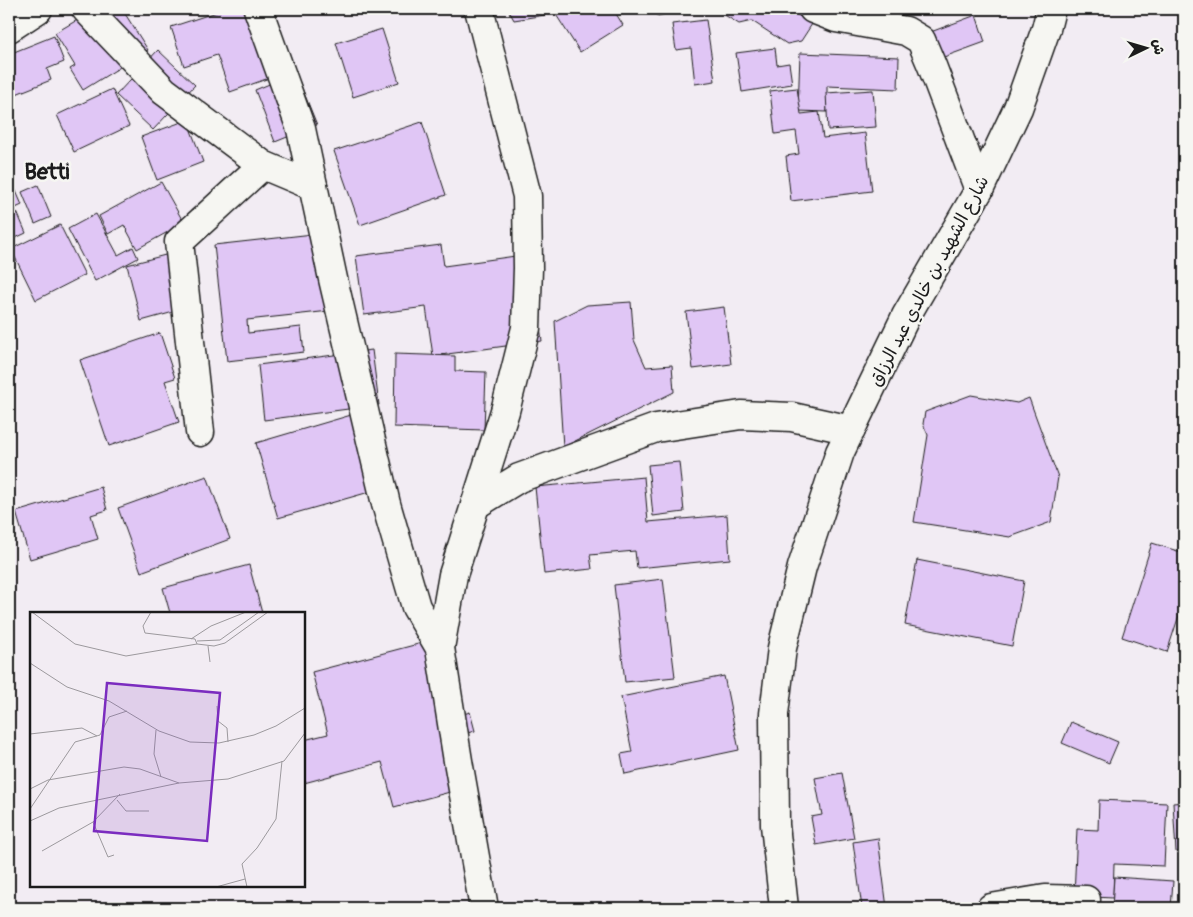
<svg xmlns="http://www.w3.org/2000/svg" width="1193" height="917" font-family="Pangolin,'Playpen Sans Arabic',sans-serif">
<rect width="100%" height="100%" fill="#f2ecf3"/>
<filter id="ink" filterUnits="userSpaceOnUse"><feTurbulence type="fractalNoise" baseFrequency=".02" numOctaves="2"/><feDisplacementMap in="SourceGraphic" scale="10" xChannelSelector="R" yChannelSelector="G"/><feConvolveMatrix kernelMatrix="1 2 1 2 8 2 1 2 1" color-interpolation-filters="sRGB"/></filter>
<g filter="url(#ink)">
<!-- building -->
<g fill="#e0c6f5" stroke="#1c1c1c">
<path d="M96 9H122L148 50 83 90 70 69 75 66 55 33Z"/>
<path d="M226 9H264L286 72 230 92 217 55 184 66 171 27Z"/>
<path d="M508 9H544L545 15 514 20Z"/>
<path d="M555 9H613L623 25 580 52 553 10Z"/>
<path d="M656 9H689L657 16Z"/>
<path d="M715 9H788L812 24 801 41 787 44 752 21 739 24Z"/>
<path d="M976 15 985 42 930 62 920 36Z"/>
<path d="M706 20 715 81 695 84 691 48 676 50 672 24Z"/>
<path d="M382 29 399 82 353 97 336 43Z"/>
<path d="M54 36 64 62 47 69 51 80 16 94 9 77V54Z"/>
<path d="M775 48 777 65 789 63 792 84 742 92 736 53Z"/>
<path d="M158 50 195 85 153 130 116 95Z"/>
<path d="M800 53 899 57 898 89 827 86V112L798 111Z"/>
<path d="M296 73 317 125 275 142 255 90Z"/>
<path d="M797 88 801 114 819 112 823 138 865 133 872 191 791 201 786 156 799 154 796 131 775 134 770 91Z"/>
<path d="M112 89 129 126 74 152 57 115Z"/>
<path d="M873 90 876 127 828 130 826 93Z"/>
<path d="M187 120 203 162 157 180 141 137Z"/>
<path d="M422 122 446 195 360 225 334 151Z"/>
<path d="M9 175 22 205 9 211Z"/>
<path d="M161 182 184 223 137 249 124 225 108 234 99 216Z"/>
<path d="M38 185 51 217 35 224 22 192Z"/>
<path d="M17 212 26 233 9 241V216Z"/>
<path d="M96 214 118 255 133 247 138 258 95 281 68 229Z"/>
<path d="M60 225 85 275 36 300 11 249Z"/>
<path d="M331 232 339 310 247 320 248 333 301 327 304 352 227 361 214 245Z"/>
<path d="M441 245 444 266 530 254 542 341 433 356 426 307 364 315 356 256Z"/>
<path d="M173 253 188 308 141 321 127 265Z"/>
<path d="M631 302 634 340 646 367 672 365 674 392 563 447 555 321 587 305Z"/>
<path d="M724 307 731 364 693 369 686 312Z"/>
<path d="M160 333 175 378 165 381 179 422 109 446 80 360Z"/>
<path d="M372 350 379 405 264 420 258 365Z"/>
<path d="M395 354 455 356V371L486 372 484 430 394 427Z"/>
<path d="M971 395 1017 403 1029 398 1058 477 1051 522 1010 537 914 522 928 435 923 424 925 412Z"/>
<path d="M358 413 380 489 278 518 256 443Z"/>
<path d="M679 462 684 512 653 516 648 465Z"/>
<path d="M207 476 230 539 141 572 118 508Z"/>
<path d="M644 477 648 522 727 515 730 559 637 568 635 551 590 555 592 569 544 574 535 487Z"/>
<path d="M101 487 107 510 91 515 98 539 30 559 16 512Z"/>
<path d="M1152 543 1184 553V600L1167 652 1122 637Z"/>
<path d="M917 560 1024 581 1012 646 905 625Z"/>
<path d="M249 565 262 613H170L163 588Z"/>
<path d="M663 579 675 677 625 682 614 585Z"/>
<path d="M437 639 457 716 470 712 475 731 459 735 476 785 394 807 382 762 304 783V740L328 734 312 672Z"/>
<path d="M724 676 739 750 625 774 621 754 632 752 621 697Z"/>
<path d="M1071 722 1118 742 1109 763 1062 743Z"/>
<path d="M842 773 854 838 816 845 811 817 822 815 815 778Z"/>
<path d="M1099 800 1167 803 1164 866 1114 864 1113 898 1074 896 1077 829 1098 830Z"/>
<path d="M1184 802V851L1176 852 1173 803Z"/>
<path d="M878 838 887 908H862L853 842Z"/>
<path d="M1114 877 1173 881 1171 908H1112Z"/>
</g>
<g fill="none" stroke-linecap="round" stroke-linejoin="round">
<defs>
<g id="street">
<path d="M86 9 164 91 263 165 313 186"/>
<path d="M258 9 301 129 333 279 386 504 416 607 440 648"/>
<path d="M813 9 836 18 906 31 921 40 932 66 979 190"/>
<path d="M9 28 38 9"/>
<path d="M200 432 179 242 263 165"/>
<path d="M475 505 519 478 656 428 741 415 792 417 851 430"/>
<path d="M991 908 1045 899 1086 900"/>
</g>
<g id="secondary">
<path d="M479 9 527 196 528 268 526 328 505 411 453 575 440 648 458 761 484 908"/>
<path d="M784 908 775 825 774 714 782 648 802 567 840 452 906 316 979 190 1018 108 1046 29 1051 9"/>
</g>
</defs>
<!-- street casing -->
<use href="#street" stroke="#1c1c1c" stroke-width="31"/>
<!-- secondary casing -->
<use href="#secondary" stroke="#1c1c1c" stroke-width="31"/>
<!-- street -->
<use href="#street" stroke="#f6f6f2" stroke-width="28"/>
<!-- secondary -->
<use href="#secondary" stroke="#f6f6f2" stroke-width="28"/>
</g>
</g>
<g text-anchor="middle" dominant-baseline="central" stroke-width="5" stroke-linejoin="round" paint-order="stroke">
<!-- street labels -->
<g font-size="18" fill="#1c1c1c" stroke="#f6f6f2">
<text transform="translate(929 281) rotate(-62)">شارع الشهيد بن خالدي عبد الرزاق</text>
</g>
<!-- district labels -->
<g font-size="22" font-weight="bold" fill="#1c1c1c" stroke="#f6f6f2">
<text x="47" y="172">Betti</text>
</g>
</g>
<!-- overview -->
<g transform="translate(30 612)">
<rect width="275" height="275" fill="#f2ecf3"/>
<path fill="none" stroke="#9c999d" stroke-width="1" d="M2 0 45 32 96 44 167 32 165 27 115 21 113 14 121 0M161 27 181 14 216 0M167 29 190 28 229 0M167 32 184 34 195 31 238 0M178 34 180 50M0 51 37 75 79 89 129 119 160 130 189 131 224 123 246 114 275 96M187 94 188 109 197 116 198 130M126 118 124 142 131 165M0 122 52 116 67 124M0 177 18 168 94 155 110 157 149 171 198 167 254 149 275 121M87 188 96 199H119M0 197 45 130 70 123 79 105 97 99M0 209 29 196 149 171M63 210 78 245 84 243M12 239 63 210 90 182M186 275 215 267M217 275 212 252 227 236 246 207 252 149"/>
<path fill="#7b2cbf" fill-opacity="0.15" stroke="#7b2cbf" stroke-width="2.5" d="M77 71 190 81 177 229 64 219Z"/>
<rect width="275" height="275" fill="none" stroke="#1c1c1c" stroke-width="2.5"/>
</g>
<!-- margin -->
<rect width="1193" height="917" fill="none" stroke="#f6f6f2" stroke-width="30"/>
<rect x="15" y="15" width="1163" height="887" fill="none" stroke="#1c1c1c" stroke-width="2" filter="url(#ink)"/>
<!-- north arrow -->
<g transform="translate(1146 48) rotate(85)" stroke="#f6f6f2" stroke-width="4" paint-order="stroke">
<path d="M0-4L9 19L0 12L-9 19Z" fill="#1c1c1c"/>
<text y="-8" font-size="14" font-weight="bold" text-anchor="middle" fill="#1c1c1c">ش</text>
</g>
</svg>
